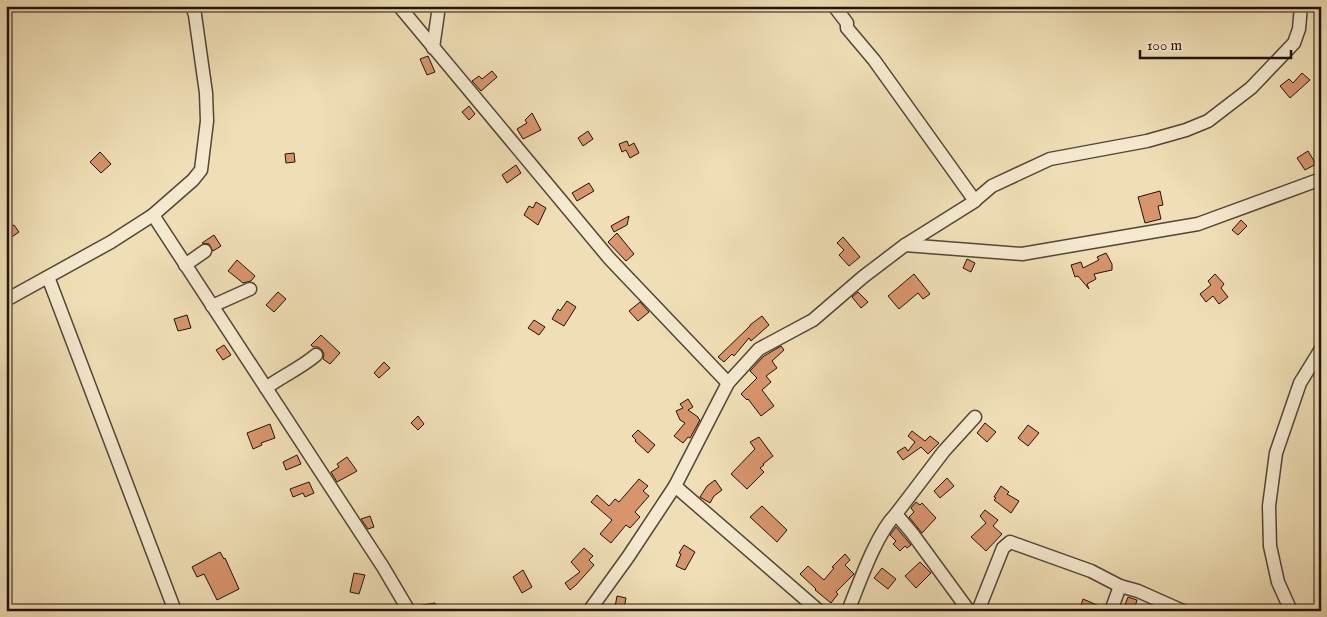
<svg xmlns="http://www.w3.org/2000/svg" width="1327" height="617" font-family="'IM FELL English',serif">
<rect width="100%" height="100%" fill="#f0dfb6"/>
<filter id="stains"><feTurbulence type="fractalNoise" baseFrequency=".004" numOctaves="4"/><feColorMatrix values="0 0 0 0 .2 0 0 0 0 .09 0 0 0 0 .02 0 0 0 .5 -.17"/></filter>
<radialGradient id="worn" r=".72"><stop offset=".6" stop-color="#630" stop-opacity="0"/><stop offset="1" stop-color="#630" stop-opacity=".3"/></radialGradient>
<!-- building -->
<g fill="#d8956c" stroke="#201309">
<path d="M428 56 435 72 427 75 420 59Z"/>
<path d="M492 71 497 77 481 91 472 81 479 76 482 79Z"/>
<path d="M1302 73 1310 80 1290 98 1280 86 1289 79 1293 83Z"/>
<path d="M469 106 475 114 469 120 462 112Z"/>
<path d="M532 113 541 130 523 139 517 129 527 123 525 120Z"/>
<path d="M588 131 593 139 583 146 578 138Z"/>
<path d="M627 141 629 146 634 143 639 153 630 158 626 150 622 152 619 144Z"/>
<path d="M1308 151 1316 164 1305 170 1297 158Z"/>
<path d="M100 152 111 164 101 173 90 162Z"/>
<path d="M294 153 295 162 286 163 285 154Z"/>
<path d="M516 165 521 173 507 183 502 175Z"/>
<path d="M589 183 594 191 577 201 572 193Z"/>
<path d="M1160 191 1163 205 1158 206 1161 219 1145 223 1138 197Z"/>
<path d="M536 202 546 208 538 225 524 215 529 206 533 208Z"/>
<path d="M629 216 627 225 614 232 611 226Z"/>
<path d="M6 218 12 226 14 225 19 232 6 241Z"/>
<path d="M1241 220 1247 226 1238 235 1232 230Z"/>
<path d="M617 233 634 254 626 261 608 242Z"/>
<path d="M214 235 221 246 213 251 209 244 202 243Z"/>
<path d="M843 237 860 257 849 266 839 255 844 250 837 243Z"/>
<path d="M1106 253 1112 264V270L1094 274 1096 279 1087 284 1089 289 1078 276 1075 277 1071 265 1081 262 1083 268 1099 260 1097 257Z"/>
<path d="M967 259 975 263 971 272 963 268Z"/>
<path d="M237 260 255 276 251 281 243 283 228 271Z"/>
<path d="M914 274 930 294 923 299 918 293 899 309 888 296Z"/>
<path d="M1215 274 1224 284 1221 288 1228 297 1219 304 1213 296 1206 302 1200 294 1211 285 1208 281Z"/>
<path d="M278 292 286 299 274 312 266 305Z"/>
<path d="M858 292 868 302 861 308 852 297Z"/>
<path d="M567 301 576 307 564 326 552 319 558 309 560 311Z"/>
<path d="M640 302 649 312 638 321 629 311Z"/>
<path d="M187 315 191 328 178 331 174 319Z"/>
<path d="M762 316 769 325 751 341 749 338 734 356 732 354 724 362 718 357 750 326V325Z"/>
<path d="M534 320 545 327 539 335 528 328Z"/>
<path d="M321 335 340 353 330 364 323 359 324 354 322 350 318 347H313L311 345Z"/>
<path d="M224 345 231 355 223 360 216 350Z"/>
<path d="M781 346 784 350 772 361 777 368 766 376 771 382 762 390 774 406 761 416 748 399 747 400 741 394 757 378 750 371 764 356Z"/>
<path d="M384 362 390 368 379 378 374 373Z"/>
<path d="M688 399 693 407 688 410 698 417V418L700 420 690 438 688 437 683 443 674 436 685 423 680 420 676 411 683 408 680 404Z"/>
<path d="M418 416 424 424 418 430 411 423Z"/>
<path d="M985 423 996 432 987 442 977 433Z"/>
<path d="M270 424 275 438 261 443 262 445 253 449 247 433Z"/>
<path d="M1028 425 1039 433 1028 446 1018 438Z"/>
<path d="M638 430 655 445 648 453 635 441 636 440 632 436Z"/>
<path d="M912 431 925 441 930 436 939 443 928 454 921 447 903 460 897 452 905 447 908 451 915 442 908 436Z"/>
<path d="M759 437 773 456 763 464 764 465 760 468 764 472 747 489 731 474 755 449 750 442Z"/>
<path d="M297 455 301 464 286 470 283 462Z"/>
<path d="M347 457 357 471 337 482 331 472 339 467 337 464Z"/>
<path d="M947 478 954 486 940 498 934 491Z"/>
<path d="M639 479 648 486 643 491 649 496 635 512 640 517 630 528 626 525 611 543 600 534 612 520 591 502 597 495 609 506 615 499 619 502Z"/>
<path d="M715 480 722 490 714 496 710 503 700 497 707 486Z"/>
<path d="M309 482 314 493 305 497 303 493 293 497 290 489Z"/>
<path d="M1001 486 1009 492 1007 494 1019 501 1011 513 994 500 996 498 994 497Z"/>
<path d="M916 502 920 505 922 503 936 518 922 533 909 517 914 512 911 508Z"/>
<path d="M762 506 787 530 777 542 750 517Z"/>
<path d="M985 510 998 520 993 526 1002 534 986 551 971 537 986 523 980 516Z"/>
<path d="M370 516 374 527 368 529 361 519Z"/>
<path d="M896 527 911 545 907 548 905 546 900 551 893 544 896 541 890 535Z"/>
<path d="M684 545 695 552 685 570 676 566 681 554 679 553Z"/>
<path d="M584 548 593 556 589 560 594 565 576 585 570 590 565 583 580 572 571 562Z"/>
<path d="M220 552 224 559 225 558 239 589 217 600 204 574 197 577 192 567Z"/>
<path d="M845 554 850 560 845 565 854 574 836 592 838 594 831 603 815 590 816 589 800 574 808 566 824 580 834 568 832 567Z"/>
<path d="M920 562 931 573 916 588 905 576Z"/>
<path d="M882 568 896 579 888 589 874 578Z"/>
<path d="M523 570 532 587 522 593 513 577Z"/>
<path d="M354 573 365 575 359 594 350 592Z"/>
<path d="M617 596 626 598 624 608 615 607Z"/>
<path d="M1128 597 1137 600 1134 610 1124 607Z"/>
<path d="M1083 599 1104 608 1103 611H1079Z"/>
<path d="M435 603 437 611H417L416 606Z"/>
</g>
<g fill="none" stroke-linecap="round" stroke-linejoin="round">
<defs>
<g id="street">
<path d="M399 6 609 258 728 383"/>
<path d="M834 6 847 23V28L874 60 975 201"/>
<path d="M433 48 439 6"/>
<path d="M153 215 383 567 409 611"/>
<path d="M905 245 972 203 992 186 1050 159 1147 141 1186 130 1208 121 1251 88 1294 43 1299 29 1301 6"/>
<path d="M185 265 205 251"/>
<path d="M48 277 175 611"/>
<path d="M6 300 111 242 153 215 193 180 201 170 207 121 206 93 195 15 192 6"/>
<path d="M212 306 250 289"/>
<path d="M266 388C282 376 301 368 316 355"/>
<path d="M675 486 819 611"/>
<path d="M896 514 944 451 975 417"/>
<path d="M589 611 628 557 675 486 728 383 759 349 813 320 863 277 905 245 1022 254 1198 224 1321 179"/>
<path d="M848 611C859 584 876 534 896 514L912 533 969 611"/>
<path d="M978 611 1003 548 1010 542 1091 571 1120 586"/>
<path d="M1111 611 1120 586 1138 591 1183 611"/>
<path d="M1291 611 1278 582 1270 546 1269 506 1276 453 1300 383 1321 349"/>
</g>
</defs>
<!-- street casing -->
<use href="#street" stroke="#544634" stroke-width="15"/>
<!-- street -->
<use href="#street" stroke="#f5ead0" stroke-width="12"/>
</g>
<!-- margin -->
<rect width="1327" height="617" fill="none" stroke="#f0dfb6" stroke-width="25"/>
<rect x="8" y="8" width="1312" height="602" fill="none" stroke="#201309" stroke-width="2.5"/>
<rect x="12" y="12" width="1302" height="592" fill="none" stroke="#201309"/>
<!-- scale -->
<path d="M1140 50v8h151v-8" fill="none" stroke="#201309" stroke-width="2.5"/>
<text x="1147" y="50" font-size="15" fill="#201309" stroke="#f5ead0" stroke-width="4" paint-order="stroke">100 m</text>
<rect width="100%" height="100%" filter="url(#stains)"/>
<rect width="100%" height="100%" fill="url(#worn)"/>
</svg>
